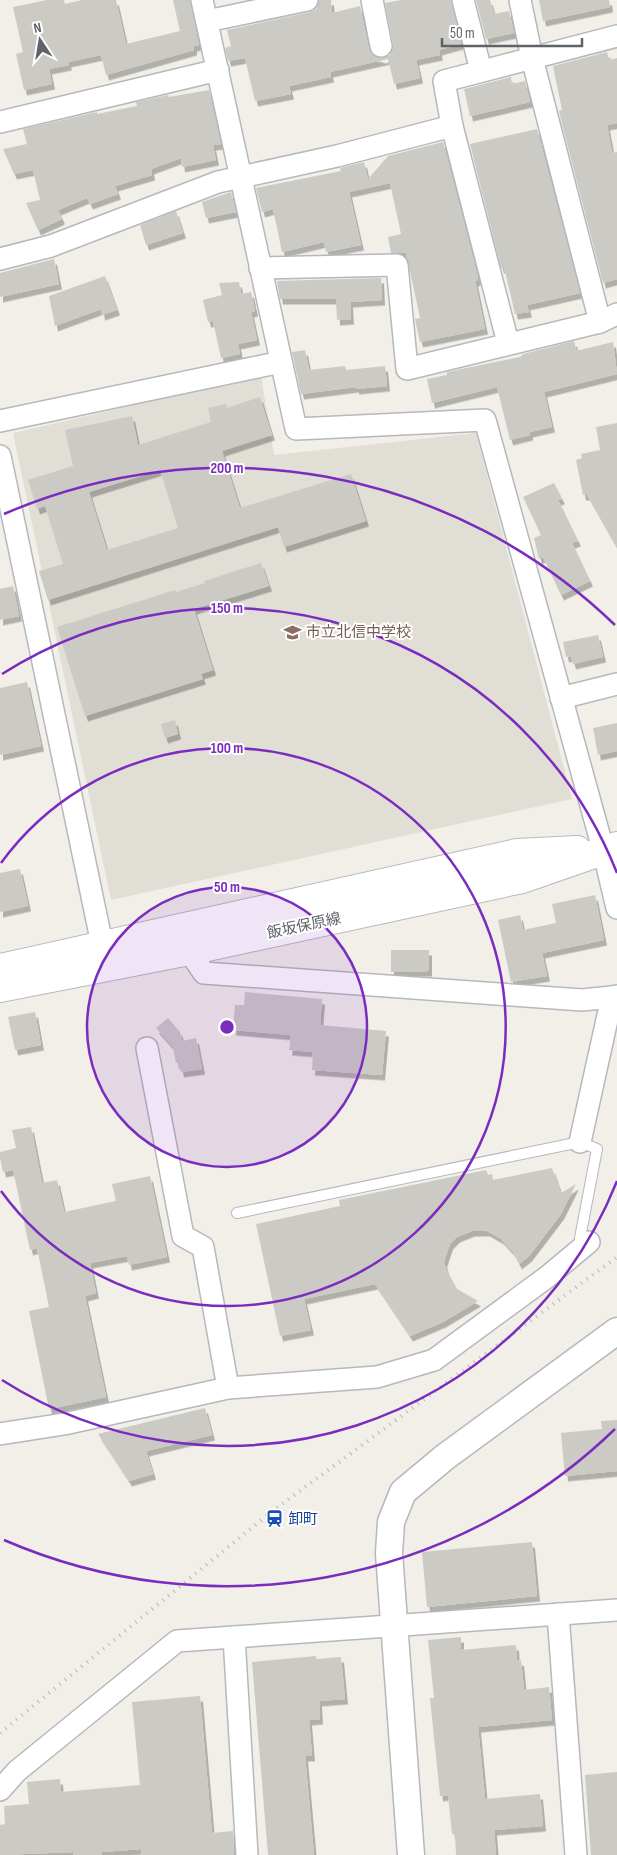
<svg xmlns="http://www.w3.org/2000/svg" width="617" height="1855" font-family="'Sofia Sans Condensed','Noto Sans JP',sans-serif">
<defs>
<filter id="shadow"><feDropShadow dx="3" dy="5.5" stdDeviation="0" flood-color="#0004"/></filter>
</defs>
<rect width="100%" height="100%" fill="#f1efe8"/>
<!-- education -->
<path fill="#e1ded6" d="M261 376 274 455 476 433 572 799 111 900 13 433Z"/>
<!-- building -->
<g fill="#cccac5" fill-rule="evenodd" filter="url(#shadow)">
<path d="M47 0H64L65 4 82 0H116L126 44 180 31 173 0H190L199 45 194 46V50L106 75 101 55 68 62 69 65 49 69 52 84 24 90 16 54 23 52 13 7Z"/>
<path d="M319 0H331L332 13 360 6 369 49 372 55 383 58 390 55 393 44 385 3 401 0H451L461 44 439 50 440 55 416 60 420 78 394 84 388 59 330 72 331 77 289 86 291 94 255 101 245 58 228 61 225 48 231 46 227 30 310 12 316 9Z"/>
<path d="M476 0H490L494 14 509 11 514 33 486 39Z"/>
<path d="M539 0H609L610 7 543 21Z"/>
<path d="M607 52 609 60 617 58V123L607 125 612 153 617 152V279L603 283 562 124 559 111 562 110 553 66Z"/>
<path d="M511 77 512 84 525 81 530 102 470 116 464 89Z"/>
<path d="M209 90 221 144 213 145 216 160 182 167 181 158 151 169 152 175 115 186 118 194 90 204 87 198 58 210 62 219 38 230 26 203 40 200 33 170 14 174 3 149 27 144 23 129 97 112V114L137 106 136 102 168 95 169 97Z"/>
<path d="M537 129 580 293 527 305 529 312 515 314 504 267 501 268 470 144Z"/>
<path d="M443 142 477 273 478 280 475 281 485 329 420 342 415 319 420 318 406 253H391L388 237 401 234 390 183 349 192 361 245 326 252 324 242 282 252 273 209 262 212 256 188 341 171 340 168 364 162 368 179 388 156Z"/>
<path d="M231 192 236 212 206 218 202 202Z"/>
<path d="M176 211 183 233 146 245 140 225Z"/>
<path d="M54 259 59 284 0 297V273Z"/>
<path d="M105 276 117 310 102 315 101 309 55 326 49 296Z"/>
<path d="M381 278 382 300 350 302 351 319 337 320 336 299H280L277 281Z"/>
<path d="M239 282 241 294 251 292 255 311 251 312 257 340 238 344 240 354 221 358 213 321 208 322 203 300 222 295 219 283Z"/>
<path d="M574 341 576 349 580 350 613 342 617 374 544 392 552 427 530 432V435L510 440 497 387 432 403 427 379 447 375V372L520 357 523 354Z"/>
<path d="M305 350 309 370 345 366 346 370 385 366 387 386 356 389V387L301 394 292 352Z"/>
<path d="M260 397 272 435 222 451 240 508 351 474 366 521 284 547 278 527 48 600 39 571 63 564 45 506 37 509 28 480 73 466 65 430 132 416 138 445 211 422 208 408 226 404 227 408ZM160 470 178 528 107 550 89 492Z"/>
<path d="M617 423V548L587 495H583L576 460 582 458 581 454 600 450 596 427Z"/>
<path d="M554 483 562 499 558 500 578 541 572 543 590 581 561 595 543 557 539 559 534 538 541 535 523 497Z"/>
<path d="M261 563 269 586 194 609 213 670 201 674 203 679 85 716 57 627 175 590 176 592 205 583 204 581Z"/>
<path d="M13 586 19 616 0 620V589Z"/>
<path d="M598 635 603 657 573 664 571 656 566 657 563 642Z"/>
<path d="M27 682 41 746 0 755V688Z"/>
<path d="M175 720 178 734 165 738 161 724Z"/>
<path d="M617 723V751L598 755 593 728Z"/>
<path d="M20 869 28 906 0 912V873Z"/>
<path d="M595 895 604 940 542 953 547 976 511 982 498 920 520 915 523 930 556 923 552 904Z"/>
<path d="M391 950H429V971L391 972Z"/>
<path d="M245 992 322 999 320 1025 386 1031 382 1075 312 1070 313 1052 289 1050 291 1035 233 1030 235 1005H244Z"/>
<path d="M35 1012 41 1045 15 1050 8 1017Z"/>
<path d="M168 1018 180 1032 182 1041 196 1038 202 1069 181 1072 179 1062 176 1063 173 1047 156 1028Z"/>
<path d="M31 1127 42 1183 57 1180 64 1212 116 1201 112 1184 150 1176 167 1257 129 1265 127 1256 90 1263 96 1293 85 1296 106 1397 49 1409 29 1311 49 1307 37 1248 30 1250 13 1170 3 1172 0 1158V1152L16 1148 12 1130Z"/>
<path d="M552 1168 561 1193 576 1184 561 1214 529 1256 519 1264 513 1252 501 1239 487 1231H472L457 1237 450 1244 444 1262 447 1271 457 1289 478 1301 443 1322 410 1336 375 1284 304 1299 311 1330 280 1336 256 1224 340 1206 339 1200 486 1170 488 1175 492 1174 493 1180Z"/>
<path d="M205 1408 212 1435 146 1451 153 1474 129 1481 98 1434Z"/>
<path d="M617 1420V1471L565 1476 561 1433 602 1429 601 1421Z"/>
<path d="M532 1542 537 1596 427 1607 422 1552Z"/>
<path d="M461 1637V1650L516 1645 517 1661 521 1660 524 1690 549 1687 552 1720 478 1727 485 1799 540 1794 543 1826 494 1830 496 1855H456L455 1834H452L448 1795 440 1796 430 1698H434L428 1640Z"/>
<path d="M316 1656V1659L341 1657 345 1699 319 1701 320 1719 309 1720 312 1756H305L314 1855H268L252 1662Z"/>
<path d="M200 1696 212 1833 233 1831 234 1855H142L141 1849 102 1852V1855H73V1852L0 1855V1825L5 1824 4 1806 29 1804 27 1782 60 1779 61 1792 140 1785 132 1702Z"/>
<path d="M617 1772V1855H591L585 1775Z"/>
</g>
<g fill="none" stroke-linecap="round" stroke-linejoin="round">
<defs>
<path id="service" d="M237 1213 580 1142 597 1149 580 1238 582 1248"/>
<g id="minor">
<path d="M202 0 296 429 485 420 603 849 617 908"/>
<path d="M372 0 381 46"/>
<path d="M463 0 481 71"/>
<path d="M520 0 532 58 600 322"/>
<path d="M207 21 307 0"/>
<path d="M0 122 218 70"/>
<path d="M0 259 51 246 218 182 337 156 452 126"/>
<path d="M260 268 397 265 407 369 600 322 617 314"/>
<path d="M508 343 452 126 444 81 617 36"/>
<path d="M0 421 281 362"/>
<path d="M0 456 102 944"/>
<path d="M561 698 617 684"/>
<path d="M189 951 204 973 582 1000 612 997"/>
<path d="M580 1142 612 997 617 996"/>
<path d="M228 1388 377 1377 434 1360 547 1277 589 1242"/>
<path d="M0 1434 64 1424 228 1388 203 1247 183 1236 147 1048"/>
<path d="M558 1614 576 1855"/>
<path d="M0 1790 17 1771 177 1641 234 1637"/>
<path d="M247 1855 234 1637 617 1610"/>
</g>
<path id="tertiary" d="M411 1855 389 1553 391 1522 403 1492 445 1457 617 1331"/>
<g id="secondary">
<path d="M0 968 517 853 577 850"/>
<path d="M0 988 189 951 522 879 617 846"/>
</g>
</defs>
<!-- service casing -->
<use href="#service" stroke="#b5b8bc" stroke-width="12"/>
<!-- minor casing -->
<use href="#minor" stroke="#b5b8bc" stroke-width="24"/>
<!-- tertiary casing -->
<use href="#tertiary" stroke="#b5b8bc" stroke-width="29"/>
<!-- secondary casing -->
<use href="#secondary" stroke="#b6babf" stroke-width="30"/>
<!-- service -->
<use href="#service" stroke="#fff" stroke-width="10"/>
<!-- minor -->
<use href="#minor" stroke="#fff" stroke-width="21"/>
<!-- tertiary -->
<use href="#tertiary" stroke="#fff" stroke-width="26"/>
<!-- secondary -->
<use href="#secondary" stroke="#fff" stroke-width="28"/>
<!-- rail -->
<path stroke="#b6b7b8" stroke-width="4" stroke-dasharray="1 6" stroke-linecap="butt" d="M0 1733 270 1513 617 1257"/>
</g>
<!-- distance rings -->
<circle cx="227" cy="1027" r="140" fill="#7b2cbf" fill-opacity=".12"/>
<g fill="none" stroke="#7b2cbf" stroke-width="2.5">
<circle cx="227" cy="1027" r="140"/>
<path d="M1 863A279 279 0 1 1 1 1191"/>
<path d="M617 1181A419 419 0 0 1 2 1380M2 674A419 419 0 0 1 617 873"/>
<path d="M615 1429A559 559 0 0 1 4 1540M4 514A559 559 0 0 1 615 625"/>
</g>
<!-- icons -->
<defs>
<symbol id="school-bare" viewBox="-9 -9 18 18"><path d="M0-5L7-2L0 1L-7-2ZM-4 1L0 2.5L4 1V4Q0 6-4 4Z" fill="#8d6e63" stroke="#fff" stroke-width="2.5" paint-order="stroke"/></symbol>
<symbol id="station-bare" viewBox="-9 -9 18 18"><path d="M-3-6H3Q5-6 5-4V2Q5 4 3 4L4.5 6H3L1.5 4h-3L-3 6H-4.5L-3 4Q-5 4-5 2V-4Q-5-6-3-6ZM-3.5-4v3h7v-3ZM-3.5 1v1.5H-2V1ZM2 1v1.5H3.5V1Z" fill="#1a4fb4" stroke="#fff" stroke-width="2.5" paint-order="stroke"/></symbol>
</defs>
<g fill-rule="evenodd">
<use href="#school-bare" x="280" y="620" width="25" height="25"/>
<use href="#station-bare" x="262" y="1506" width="25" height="25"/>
</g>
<g text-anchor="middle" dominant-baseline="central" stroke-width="4" stroke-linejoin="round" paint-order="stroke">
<!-- education labels -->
<g font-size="15" fill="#785e54" stroke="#fff" text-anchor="start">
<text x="306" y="632">市立北信中学校</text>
</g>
<!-- street labels -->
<g font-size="15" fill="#5f6368" stroke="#fff">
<text transform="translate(304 926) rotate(-12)">飯坂保原線</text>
</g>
<!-- transit labels -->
<g font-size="15" fill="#164399" stroke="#fff" text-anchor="start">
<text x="288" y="1519">卸町</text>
</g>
</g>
<circle cx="227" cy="1027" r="8" fill="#7b2cbf" stroke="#fff" stroke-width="2.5"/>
<g font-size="15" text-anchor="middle" font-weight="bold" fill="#7b2cbf" stroke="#fff" stroke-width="4" stroke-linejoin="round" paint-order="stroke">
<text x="227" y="473">200 m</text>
<text x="227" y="613">150 m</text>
<text x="227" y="753">100 m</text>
<text x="227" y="892">50 m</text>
</g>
<!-- north arrow -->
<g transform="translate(40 40) rotate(348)" stroke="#ffffff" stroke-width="4" paint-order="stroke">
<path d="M0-4L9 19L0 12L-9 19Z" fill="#5f6368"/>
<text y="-8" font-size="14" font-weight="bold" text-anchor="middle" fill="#5f6368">N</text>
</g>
<!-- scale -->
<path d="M442 38v8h140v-8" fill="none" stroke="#5f6368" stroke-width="2.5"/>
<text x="450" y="38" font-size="15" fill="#5f6368" stroke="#ffffff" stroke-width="4" paint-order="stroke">50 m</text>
</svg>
